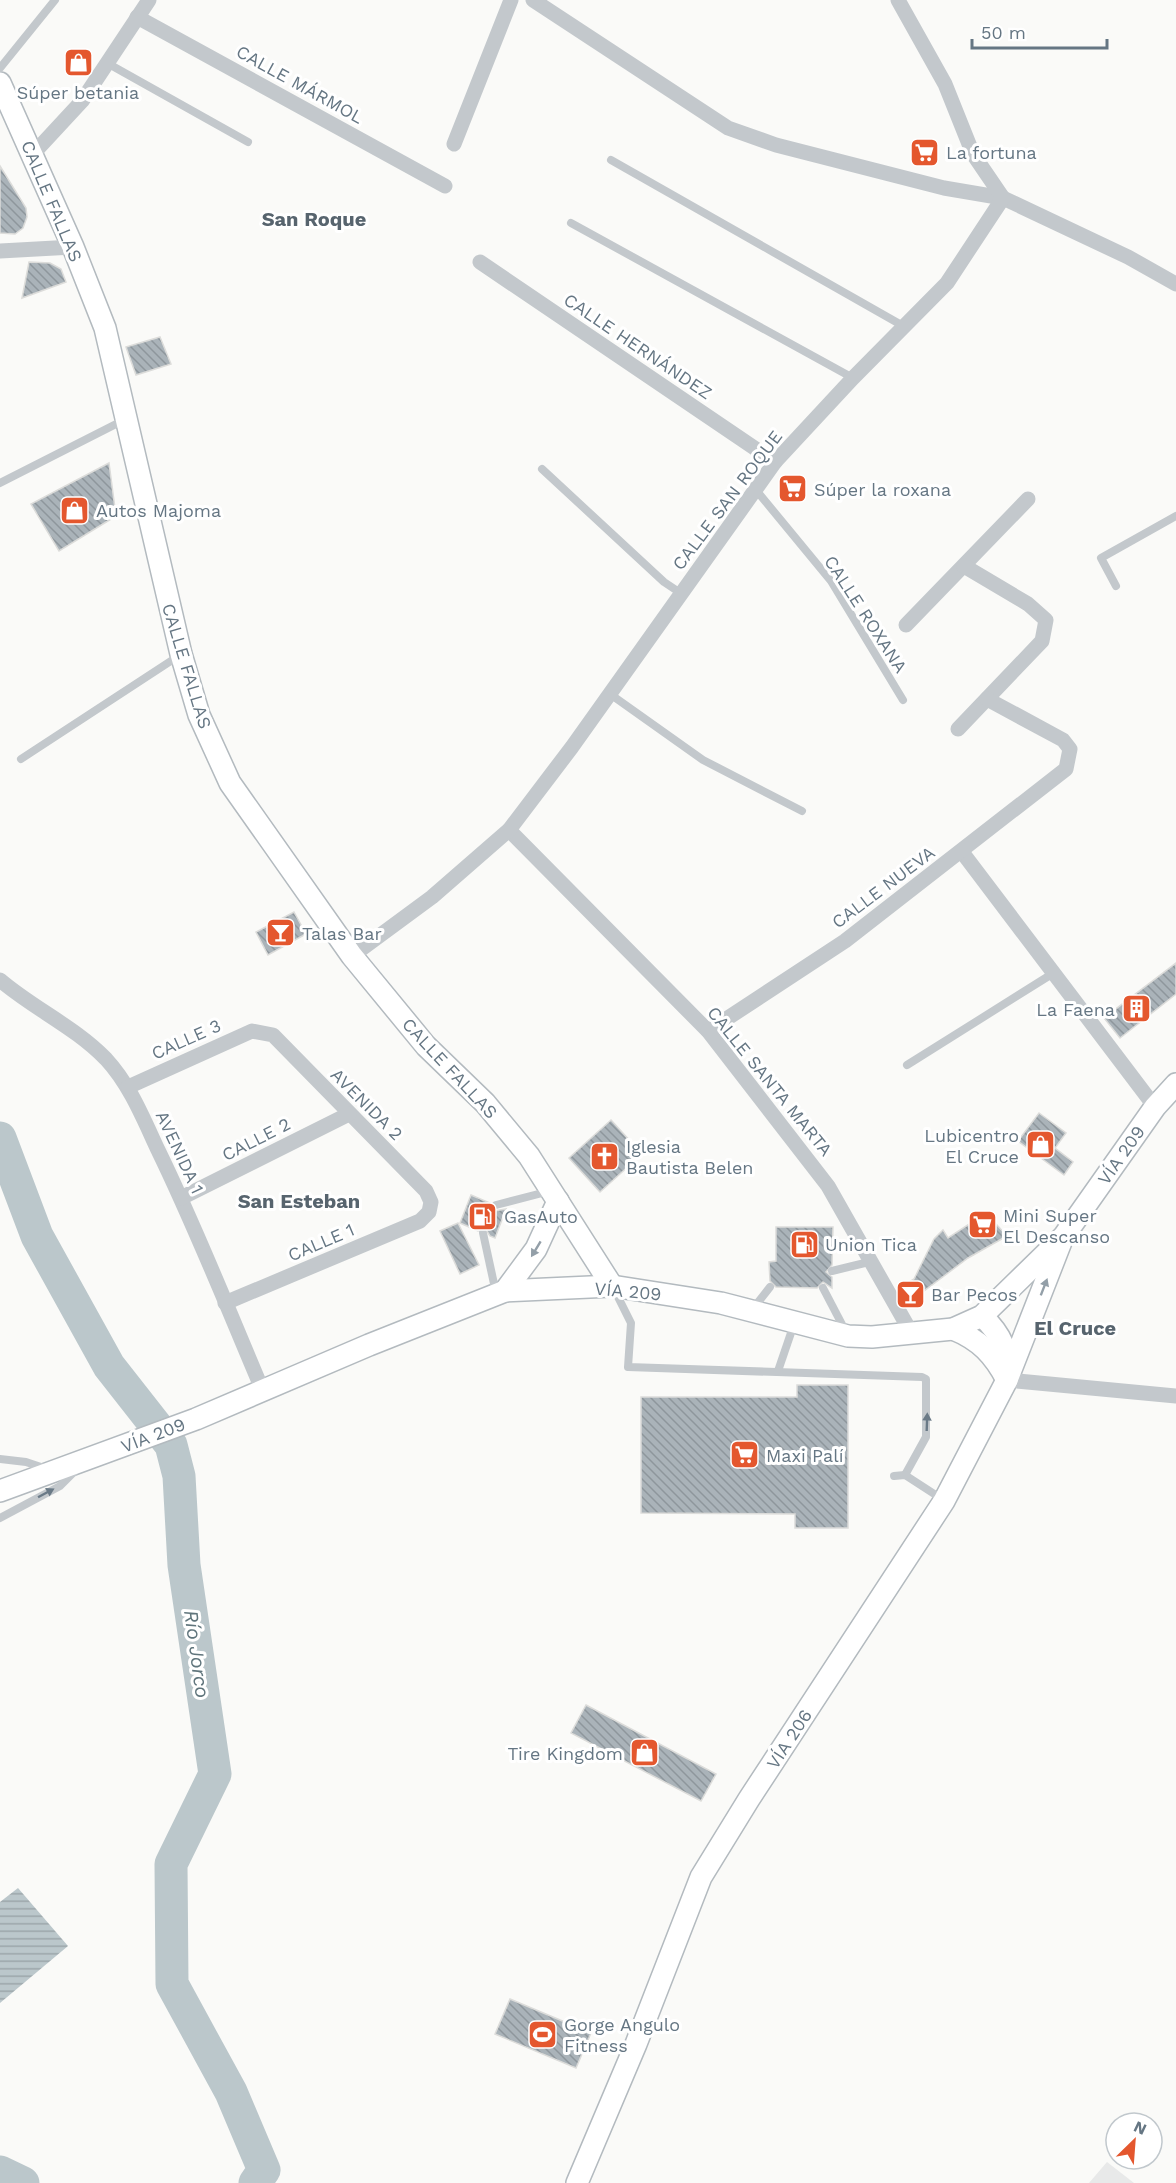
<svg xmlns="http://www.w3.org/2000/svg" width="1176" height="2183" font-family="'Work Sans',sans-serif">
<defs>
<pattern id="water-rules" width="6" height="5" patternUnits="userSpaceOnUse" patternTransform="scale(1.5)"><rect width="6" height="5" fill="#bbc7cb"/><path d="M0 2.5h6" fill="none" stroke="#9ca6aa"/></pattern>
<pattern id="building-back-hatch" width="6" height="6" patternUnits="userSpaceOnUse" patternTransform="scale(1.5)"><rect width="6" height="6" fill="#aab3b9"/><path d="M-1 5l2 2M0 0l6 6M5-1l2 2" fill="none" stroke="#8e969c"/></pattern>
</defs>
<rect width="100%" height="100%" fill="#fafaf8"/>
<!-- built -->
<path fill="#e8e9e9" d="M1107 2162 1134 2183H1089Z"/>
<!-- water -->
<path fill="url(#water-rules)" d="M18 1888 68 1946 0 2003V1902Z"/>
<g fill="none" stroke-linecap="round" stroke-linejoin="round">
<!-- river -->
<g stroke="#bbc7cb" stroke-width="33">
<path d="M0 1138 37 1236 109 1366 171 1445 179 1476 184 1565 215 1774 171 1864 172 1984 231 2092 264 2170 255 2183"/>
<path d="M0 2172 23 2183"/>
</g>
</g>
<!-- building -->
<g fill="url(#building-back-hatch)" stroke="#dcdcda" stroke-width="1.5">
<path d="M0 166 26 208 27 217 23 228 15 234 0 233Z"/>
<path d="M29 262 50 263 61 269 66 282 22 298Z"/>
<path d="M160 337 171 364 136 375 126 347Z"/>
<path d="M109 463 116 516 59 551 31 504Z"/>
<path d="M294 912 306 934 268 955 256 932Z"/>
<path d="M1176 963V994L1120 1038 1104 1018Z"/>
<path d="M1039 1113 1066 1133 1055 1148 1073 1162 1064 1175 1018 1141Z"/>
<path d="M611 1120 642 1154 600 1192 569 1158Z"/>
<path d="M471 1195 490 1203 494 1211 506 1209 495 1238 490 1236 485 1228 478 1231 460 1223Z"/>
<path d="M986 1213 1007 1236 968 1258 920 1294 923 1298 908 1307 898 1289 914 1279 934 1239 943 1230 948 1238Z"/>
<path d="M458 1223 479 1265 460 1274 440 1231Z"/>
<path d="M776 1227H833L832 1265 826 1272 832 1277V1288L823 1282 817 1288 776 1287 770 1281 769 1262 776 1261Z"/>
<path d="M797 1385H848V1528H795V1514L641 1513V1397H797Z"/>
<path d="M586 1705 716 1774 701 1801 571 1733Z"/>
<path d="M510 1999 591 2033 576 2068 495 2034Z"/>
</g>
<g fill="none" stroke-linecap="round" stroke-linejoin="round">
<defs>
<g id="secondary">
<path d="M0 83 73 247 105 328 181 654 199 715 230 783 352 956 426 1046 485 1103 529 1156 612 1286"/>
<path d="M505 1291 536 1249 558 1201"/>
<path d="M982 1316C1001 1334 1009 1351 1007 1377"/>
<path d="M953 1329C980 1340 994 1355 1007 1380"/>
<path d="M0 1491 196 1419 369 1345 505 1291 612 1286 721 1303 848 1336 872 1337 953 1329 982 1316 1064 1236 1155 1107 1176 1084"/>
<path d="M577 2183 636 2044 701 1877 749 1799 944 1501 1007 1380 1061 1242"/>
</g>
</defs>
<!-- secondary casing -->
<use href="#secondary" stroke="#b3babf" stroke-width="24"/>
<!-- lane -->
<g stroke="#c3c8cc" stroke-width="8">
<path d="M107 63 248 142"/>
<path d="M0 68 55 0"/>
<path d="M611 160 905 327"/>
<path d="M571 223 853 378"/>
<path d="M542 469 664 582 682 594"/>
<path d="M0 483 124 420"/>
<path d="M756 490 831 581 903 700"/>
<path d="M1116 586 1101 558 1176 516"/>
<path d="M610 694 703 760 802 811"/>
<path d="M21 759 180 655"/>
<path d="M907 1065 1052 974"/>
<path d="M496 1205 550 1191"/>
<path d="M483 1233 496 1293"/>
<path d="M832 1271 869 1262"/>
<path d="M823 1288 846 1332"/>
<path d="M615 1291 631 1323 628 1367 922 1377 926 1379V1437L905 1475"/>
<path d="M752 1310 770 1287"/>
<path d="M778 1371 794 1324"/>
<path d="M0 1459 26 1462 47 1469"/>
<path d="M894 1476 905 1475 942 1499"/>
<path d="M0 1518 60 1486 75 1471"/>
</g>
<!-- street -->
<g stroke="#c3c8cc" stroke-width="15">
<path d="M533 0 728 128 776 145 944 188 1003 198 1128 257 1176 284"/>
<path d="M137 17 445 186"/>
<path d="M454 144 511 0"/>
<path d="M32 155 82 101 149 0"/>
<path d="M0 251 73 247"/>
<path d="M480 262 775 462"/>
<path d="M906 625 1028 499"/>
<path d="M958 729 1042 641 1046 620 1028 604 964 566"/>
<path d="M509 830 708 1031 828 1186 912 1334"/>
<path d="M962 852 1155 1107"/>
<path d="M352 956 432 897 509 830 572 747 775 462 853 378 947 283 1003 198 973 154 945 84 898 0"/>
<path d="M0 980C34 1009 75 1027 106 1059 130 1085 143 1118 158 1150 196 1228 228 1309 262 1389"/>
<path d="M708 1031 845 941 1066 769 1070 749 1063 740 987 699"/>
<path d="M128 1087 252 1031 273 1035 426 1191 431 1202 429 1212 420 1221 225 1303"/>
<path d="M181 1198 349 1114"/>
<path d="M1007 1380 1176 1396"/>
</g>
<!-- secondary -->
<use href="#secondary" stroke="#fff" stroke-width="21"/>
</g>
<!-- one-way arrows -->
<defs><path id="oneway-solid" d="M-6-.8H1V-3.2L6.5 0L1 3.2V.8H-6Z" transform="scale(1.5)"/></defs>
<g fill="#939fa8">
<use href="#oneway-solid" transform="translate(536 1249) rotate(121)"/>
<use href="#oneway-solid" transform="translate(1044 1287) rotate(-69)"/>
</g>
<g fill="#6a7a87">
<use href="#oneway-solid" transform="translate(927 1422) rotate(-88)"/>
<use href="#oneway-solid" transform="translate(46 1493) rotate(-28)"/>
</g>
<!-- icons -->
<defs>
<symbol id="shop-square" viewBox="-11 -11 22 22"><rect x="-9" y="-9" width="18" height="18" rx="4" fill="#e4572e" stroke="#fff"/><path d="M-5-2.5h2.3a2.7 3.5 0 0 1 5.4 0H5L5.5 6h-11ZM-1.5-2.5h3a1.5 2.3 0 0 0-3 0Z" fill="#fff"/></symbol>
<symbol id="supermarket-square" viewBox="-11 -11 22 22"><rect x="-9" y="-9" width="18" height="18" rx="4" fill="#e4572e" stroke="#fff"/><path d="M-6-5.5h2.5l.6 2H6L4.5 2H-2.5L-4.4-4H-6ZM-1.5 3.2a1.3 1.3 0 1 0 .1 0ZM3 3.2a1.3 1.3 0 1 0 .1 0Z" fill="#fff"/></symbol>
<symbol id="bar-square" viewBox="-11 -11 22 22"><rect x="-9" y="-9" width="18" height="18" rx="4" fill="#e4572e" stroke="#fff"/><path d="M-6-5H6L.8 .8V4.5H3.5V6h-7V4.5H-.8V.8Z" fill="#fff"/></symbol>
<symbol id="building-square" viewBox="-11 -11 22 22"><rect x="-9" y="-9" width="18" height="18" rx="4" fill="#e4572e" stroke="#fff"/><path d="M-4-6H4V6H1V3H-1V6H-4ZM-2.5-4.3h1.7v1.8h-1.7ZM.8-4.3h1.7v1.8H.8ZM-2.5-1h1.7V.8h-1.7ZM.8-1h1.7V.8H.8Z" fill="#fff"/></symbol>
<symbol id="church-square" viewBox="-11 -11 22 22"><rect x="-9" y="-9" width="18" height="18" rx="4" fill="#e4572e" stroke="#fff"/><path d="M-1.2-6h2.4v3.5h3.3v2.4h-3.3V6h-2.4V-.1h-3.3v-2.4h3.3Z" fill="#fff"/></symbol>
<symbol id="fuel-square" viewBox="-11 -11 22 22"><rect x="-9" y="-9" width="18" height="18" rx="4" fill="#e4572e" stroke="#fff"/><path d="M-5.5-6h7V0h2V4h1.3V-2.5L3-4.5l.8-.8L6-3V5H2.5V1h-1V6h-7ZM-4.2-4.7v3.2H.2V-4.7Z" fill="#fff"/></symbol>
<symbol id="stadium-square" viewBox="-11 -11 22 22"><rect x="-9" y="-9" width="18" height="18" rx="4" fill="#e4572e" stroke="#fff"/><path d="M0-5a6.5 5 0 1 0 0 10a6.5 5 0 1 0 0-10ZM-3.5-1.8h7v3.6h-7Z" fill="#fff"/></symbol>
</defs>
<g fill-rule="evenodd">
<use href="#shop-square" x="62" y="46" width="33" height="33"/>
<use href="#supermarket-square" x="908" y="136" width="33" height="33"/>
<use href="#supermarket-square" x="776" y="472" width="33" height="33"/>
<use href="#shop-square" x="58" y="494" width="33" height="33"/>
<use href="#bar-square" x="264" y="916" width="33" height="33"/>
<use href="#building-square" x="1120" y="992" width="33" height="33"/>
<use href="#shop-square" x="1024" y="1128" width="33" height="33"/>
<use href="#church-square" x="588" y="1140" width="33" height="33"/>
<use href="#fuel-square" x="466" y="1200" width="33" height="33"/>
<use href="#supermarket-square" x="966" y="1208" width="33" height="33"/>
<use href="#fuel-square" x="788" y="1228" width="33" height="33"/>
<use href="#bar-square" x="894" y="1278" width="33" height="33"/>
<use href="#supermarket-square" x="728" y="1438" width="33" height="33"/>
<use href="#shop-square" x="628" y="1736" width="33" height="33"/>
<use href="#stadium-square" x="526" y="2018" width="33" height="33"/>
</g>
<g text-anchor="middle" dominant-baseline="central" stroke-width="6" stroke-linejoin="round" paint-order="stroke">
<!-- street labels -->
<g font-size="18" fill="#657683" stroke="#fff">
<text transform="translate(300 84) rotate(29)">CALLE MÁRMOL</text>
<text transform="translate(52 201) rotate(67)">CALLE FALLAS</text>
<text transform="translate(638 346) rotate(34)">CALLE HERNÁNDEZ</text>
<text transform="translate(727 500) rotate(-53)">CALLE SAN ROQUE</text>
<text transform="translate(866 614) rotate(57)">CALLE ROXANA</text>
<text transform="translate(187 666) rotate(73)">CALLE FALLAS</text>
<text transform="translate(883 887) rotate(-37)">CALLE NUEVA</text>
<text transform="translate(186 1039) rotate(-24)">CALLE 3</text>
<text transform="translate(450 1068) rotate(47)">CALLE FALLAS</text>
<text transform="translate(770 1081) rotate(51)">CALLE SANTA MARTA</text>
<text transform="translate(367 1104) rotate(45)">AVENIDA 2</text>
<text transform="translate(256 1139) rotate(-27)">CALLE 2</text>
<text transform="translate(180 1152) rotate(65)">AVENIDA 1</text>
<text transform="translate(1121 1155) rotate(-55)">VÍA 209</text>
<text transform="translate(321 1242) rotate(-23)">CALLE 1</text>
<text transform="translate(628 1291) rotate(5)">VÍA 209</text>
<text transform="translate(153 1435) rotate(-21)">VÍA 209</text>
<text transform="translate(789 1739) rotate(-57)">VÍA 206</text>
</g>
<!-- poi labels -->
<g font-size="18" fill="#657683" stroke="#fff" text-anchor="start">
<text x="78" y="92" text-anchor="middle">Súper betania</text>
<text x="946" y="152">La fortuna</text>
<text x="814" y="489">Súper la roxana</text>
<text x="96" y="510">Autos Majoma</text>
<text x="302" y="933">Talas Bar</text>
<text x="1115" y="1009" text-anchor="end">La Faena</text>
<text x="1019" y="1135" text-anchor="end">Lubicentro<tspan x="1019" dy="21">El Cruce</tspan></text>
<text x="626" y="1146">Iglesia<tspan x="626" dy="21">Bautista Belen</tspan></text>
<text x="1003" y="1215">Mini Super<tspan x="1003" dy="21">El Descanso</tspan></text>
<text x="504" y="1216">GasAuto</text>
<text x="825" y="1244">Union Tica</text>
<text x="931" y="1294">Bar Pecos</text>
<text x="766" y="1455">Maxi Palí</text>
<text x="623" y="1753" text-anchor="end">Tire Kingdom</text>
<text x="564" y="2024">Gorge Angulo<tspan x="564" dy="21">Fitness</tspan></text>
</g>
<!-- neighbourhood labels -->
<g font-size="20" font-weight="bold" fill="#57646e" stroke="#fff">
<text x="314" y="219">San Roque</text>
<text x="299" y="1201">San Esteban</text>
<text x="1075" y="1328">El Cruce</text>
</g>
<!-- water labels -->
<g font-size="20" font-style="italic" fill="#60757c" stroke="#fff">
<text transform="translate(197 1654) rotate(82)">Río Jorco</text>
</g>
</g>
<!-- north arrow -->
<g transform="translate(1134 2141) rotate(25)"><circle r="28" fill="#ffffff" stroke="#c1c8cd" stroke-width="1.5"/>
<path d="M0-4.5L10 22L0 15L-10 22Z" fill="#e4572e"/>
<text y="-9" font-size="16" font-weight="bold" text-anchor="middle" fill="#657683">N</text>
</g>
<!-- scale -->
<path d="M972 39v9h135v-9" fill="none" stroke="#657683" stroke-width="3"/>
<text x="981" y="39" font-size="18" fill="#657683" stroke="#ffffff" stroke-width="4.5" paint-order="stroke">50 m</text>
</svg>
